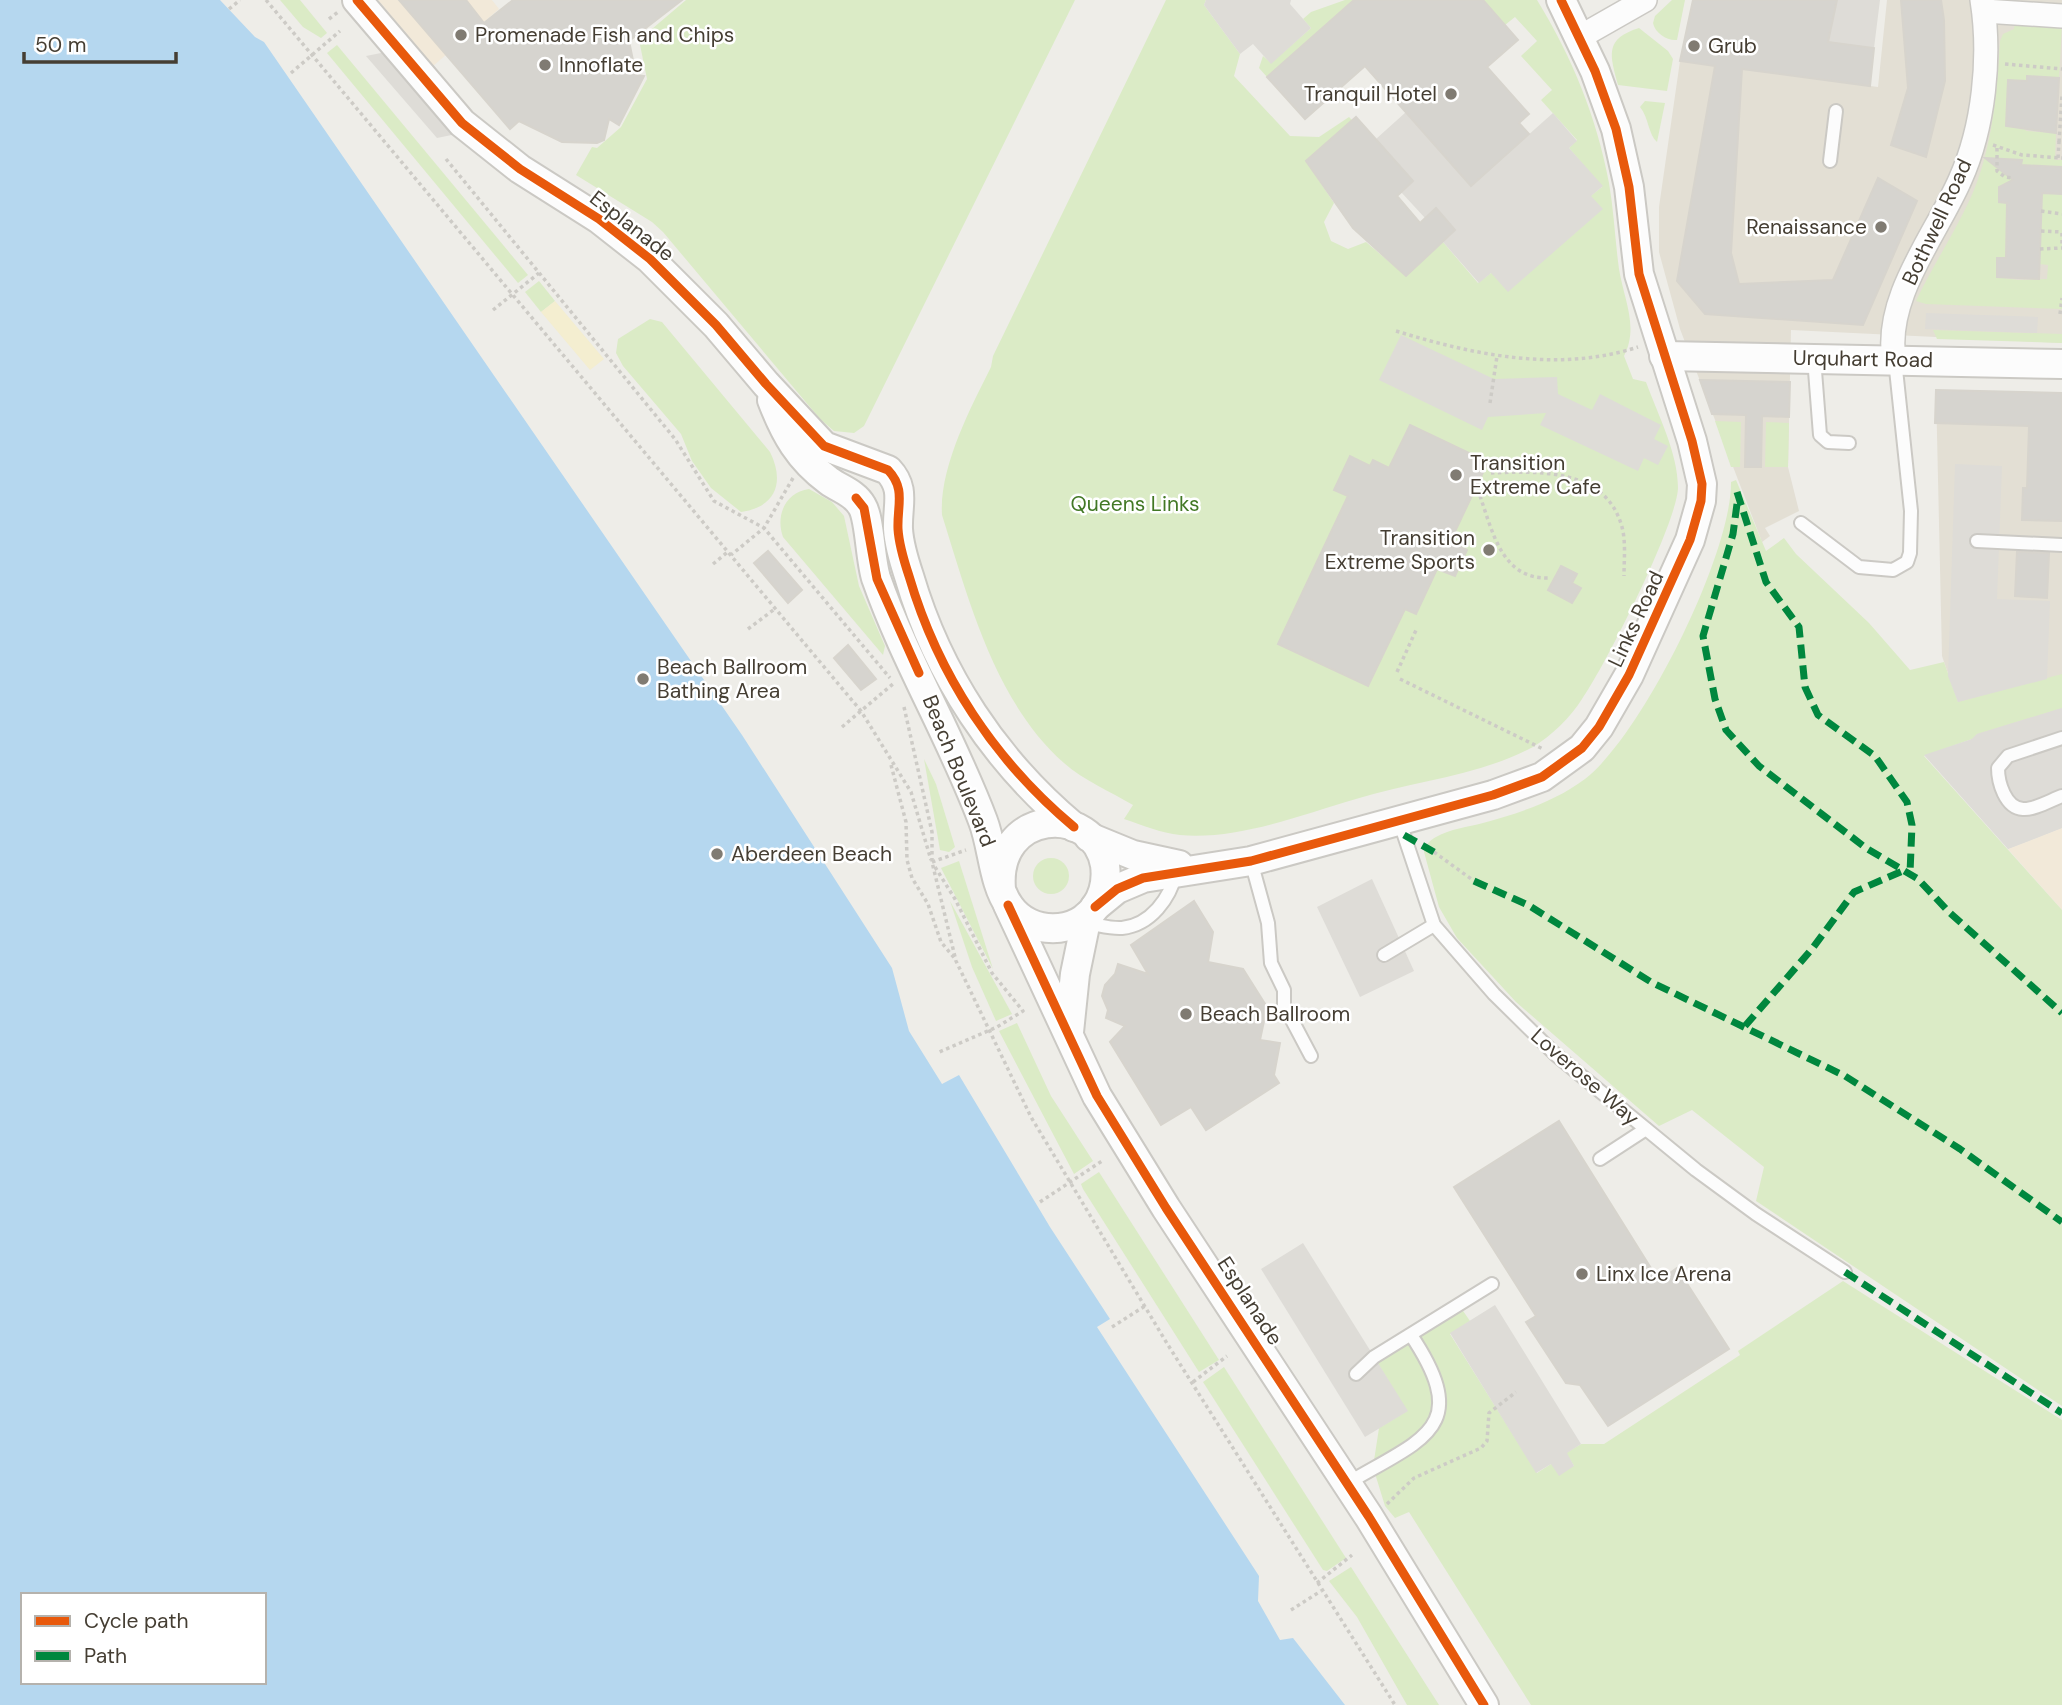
<svg xmlns="http://www.w3.org/2000/svg" width="2062" height="1705" font-family="'DM Sans',sans-serif">
<rect width="100%" height="100%" fill="#eeede8"/>
<!-- residential -->
<g fill="#e3dfd4">
<path d="M1887 0H2062V343L1791 330 1788 467 1799 511 1765 528 1770 536 1762 542 1680 329 1659 252V207L1680 61 1878 87Z"/>
<path d="M1936 390 2062 393V828L2008 849 1942 656Z"/>
</g>
<!-- commercial -->
<g fill="#f2e9d9">
<path d="M378 0H492L499 9 433 66Z"/>
<path d="M2062 828V910L2008 849Z"/>
</g>
<!-- green -->
<g fill="#dbebc6">
<path d="M280 0H300L327 33 321 38 303 27Z"/>
<path d="M686 0H1075L864 426 854 433 834 431 820 419 663 232 652 222 576 175 592 147 597 148 621 127 647 79 639 40Z"/>
<path d="M1166 0H1206L1204 5 1240 54 1234 76 1290 136 1319 137 1349 117 1352 120 1306 161 1334 203 1324 222 1331 241 1348 249 1366 242 1406 276 1443 242 1478 283 1602 187 1569 148 1577 140 1541 100 1552 90 1521 56 1537 41 1515 17 1505 25 1483 0H1537C1572 57 1597 118 1609 183 1614 212 1615 240 1619 269 1624 300 1639 327 1624 356L1633 379 1646 382C1658 415 1678 453 1678 488 1677 523 1605 667 1582 699 1571 717 1551 736 1533 747 1479 776 1414 781 1356 799 1301 815 1238 840 1180 835 1161 833 1142 825 1124 819L1133 805C1111 792 1083 780 1064 763 995 702 969 601 942 515 939 468 970 409 991 367L993 356Z"/>
<path d="M1345 0H1354L1267 77 1259 68 1263 56 1271 63 1311 28 1303 19 1311 12Z"/>
<path d="M1672 0H1685L1677 40C1667 41 1655 33 1653 23L1655 16Z"/>
<path d="M2015 21 2062 24 2059 78 2028 76 2027 81 2009 80 2007 99 2026 131 2056 133 2055 160H2062V167L2049 166 2048 170 2021 168V160L2000 159 2012 175 2011 183 1999 187V202L2007 203 2006 258H1997V277L2018 280 2047 279 2048 265 2039 264 2042 193 2062 194V309L1926 304 1916 301C1934 263 1958 228 1974 190 1993 143 1997 91 2000 41L2003 34 2014 29Z"/>
<path d="M1639 28 1668 51 1673 59 1667 91 1618 85C1610 55 1604 39 1639 28Z"/>
<path d="M337 45 528 275 518 283 327 53Z"/>
<path d="M1645 101 1665 103 1657 142C1648 134 1649 118 1640 107Z"/>
<path d="M539 281 555 301 541 312 525 292Z"/>
<path d="M650 319 662 322 770 452C785 482 776 507 741 512L711 488 692 461 681 434 623 366 616 353 618 339Z"/>
<path d="M1933 330 2062 334V343L1937 339Z"/>
<path d="M1715 421 1741 422 1740 467H1731Z"/>
<path d="M1766 422 1789 423 1788 467H1765Z"/>
<path d="M1736 480 1766 551 1784 538 1796 554 1869 623 1910 670 1944 662 1958 702 2062 674V708L1977 734 1972 739 1924 756 2062 910V1406L1756 1201 1764 1167 1692 1110 1659 1126 1516 1002 1457 938 1439 907 1424 852C1425 845 1430 840 1436 837 1450 829 1468 827 1483 823 1519 813 1554 802 1585 779 1642 735 1732 554 1731 482Z"/>
<path d="M809 489 832 502 844 516 859 586 885 646 883 655 783 537C775 515 786 492 809 489Z"/>
<path d="M924 759 936 784 955 847 949 852 940 850Z"/>
<circle cx="1051" cy="876" r="18"/>
<path d="M959 861 993 969 941 868Z"/>
<path d="M950 901 1012 1014 996 1021 972 967Z"/>
<path d="M1017 1023 1051 1096 1093 1161 1074 1174 999 1031Z"/>
<path d="M1099 1172 1219 1360 1199 1372 1083 1189 1081 1184Z"/>
<path d="M1843 1281 2062 1420V1705H1531L1409 1512 1395 1518 1385 1506 1373 1467 1379 1428 1407 1411 1374 1357 1459 1305 1470 1321 1450 1334 1537 1473 1551 1464 1574 1466 1566 1453 1581 1444H1604L1740 1355 1738 1351Z"/>
<path d="M1224 1367 1346 1558 1327 1571 1323 1570 1203 1382Z"/>
<path d="M1351 1567 1439 1705H1407L1357 1617 1329 1581Z"/>
</g>
<!-- sand -->
<path fill="#f4eed0" d="M555 301 604 359 590 370 541 312Z"/>
<!-- parking -->
<g fill="#dedcd7">
<path d="M1206 0H1291L1290 4 1311 28 1271 64 1253 44 1240 54 1204 5Z"/>
<path d="M1837 0H1880L1874 48 1828 42Z"/>
<path d="M401 49 471 131 437 138 366 56Z"/>
<path d="M1406 112 1471 186 1553 113 1577 141 1569 148 1603 186 1591 196 1603 209 1508 292 1491 273 1479 283 1443 242 1455 230 1436 209 1425 218 1401 192 1413 181 1376 139Z"/>
<path d="M1926 313 2038 317 2037 333 1925 329Z"/>
<path d="M1401 335 1494 379 1557 377 1558 394 1592 410 1600 394 1661 425 1654 439 1668 446 1658 465 1644 458 1638 471 1540 425 1546 413 1488 417 1482 430 1379 380Z"/>
<path d="M1955 464 2002 466 1997 599 2050 601 2047 679 1958 702 1948 676Z"/>
<path d="M2062 708V828L2008 849 1924 755 1972 739 1977 734Z"/>
<path d="M1372 879 1414 971 1360 997 1317 907Z"/>
<path d="M1303 1243 1408 1411 1365 1437 1261 1269Z"/>
<path d="M1495 1305 1581 1444 1567 1453 1574 1466 1559 1476 1551 1464 1536 1473 1450 1333Z"/>
</g>
<!-- water -->
<path fill="#b5d7ef" fill-rule="evenodd" d="M0 0H220L255 37 264 42 742 735 892 968 909 1031 942 1084 959 1075 1050 1227 1110 1319 1097 1327 1259 1576 1258 1601 1280 1640 1293 1638 1345 1705H0ZM23 1595H264V1682H23Z"/>
<!-- building -->
<g fill="#d6d4cf" stroke="#d7d4cd" stroke-width="2">
<path d="M399 0H466L484 23 513 0H682L629 41 636 75 644 76 619 125 609 119 604 140 597 143 562 142 519 121 510 129Z"/>
<path d="M1354 0H1483L1518 40 1487 67 1529 114 1519 123 1529 134 1471 186 1365 66 1305 119 1267 77Z"/>
<path d="M1693 0H1837L1828 42 1874 48 1870 86 1742 69 1731 253 1739 284 1833 280 1878 178 1917 201 1863 325 1705 314 1677 281 1715 66 1680 61Z"/>
<path d="M1901 0H1941L1944 20 1945 81 1926 157 1891 145 1908 88Z"/>
<path d="M2027 76 2059 78 2056 133 2006 126 2008 80 2027 81Z"/>
<path d="M1356 117 1413 181 1397 196 1420 223 1436 208 1455 230 1406 276 1353 228 1306 161Z"/>
<path d="M1985 158 2022 160 2021 165 2062 167V194L2042 193 2039 279 1997 277V258H2006L2007 203 1999 202V187L2013 180Z"/>
<path d="M1700 380 1790 382 1789 417 1762 416 1761 467H1745L1746 415 1712 414Z"/>
<path d="M1936 390 2062 393V521L2022 520 2023 488H2027L2029 426 1935 423Z"/>
<path d="M1410 425 1488 462 1450 542 1467 550 1455 576 1437 569 1416 614 1405 609 1368 686 1278 644 1348 496 1334 490 1350 456 1370 466 1373 460 1389 468Z"/>
<path d="M768 551 802 590 788 603 754 563Z"/>
<path d="M2017 552 2049 553 2047 598 2015 596Z"/>
<path d="M1561 566 1577 574 1572 583 1581 588 1572 603 1548 590Z"/>
<path d="M848 645 876 679 861 690 834 658Z"/>
<path d="M1194 901 1213 932 1208 962 1243 969 1267 1007 1260 1040 1280 1043 1274 1075 1279 1083 1206 1130 1191 1107 1161 1125 1110 1042 1125 1026 1106 1018 1108 1010 1102 996 1105 985 1115 974 1118 964 1148 974 1131 945Z"/>
<path d="M1559 1121 1659 1281 1677 1268 1729 1349 1608 1426 1580 1385 1566 1383 1526 1322 1536 1316 1454 1187Z"/>
</g>
<g fill="none" stroke-linecap="round" stroke-linejoin="round">
<defs>
<g id="service">
<path d="M1830 161 1836 111"/>
<path d="M1814 358 1820 435 1828 442 1849 443"/>
<path d="M1801 523 1859 567 1893 570 1907 562 1910 553 1911 511 1895 360"/>
<path d="M1977 541 2062 545"/>
<path d="M2062 738 2008 756 1998 768C1998 782 2005 808 2023 809 2034 810 2051 800 2062 796"/>
<path d="M1399 820 1434 925 1494 994 1556 1055 1696 1170 1756 1214 1845 1272"/>
<path d="M1251 861 1268 923 1271 963 1284 990V1005L1311 1056"/>
<path d="M1083 923C1096 924 1109 929 1122 928 1151 925 1170 898 1176 873"/>
<path d="M1384 955 1434 925"/>
<path d="M1600 1159 1646 1129"/>
<path d="M1356 1374 1374 1357 1492 1284"/>
<path d="M1348 1483C1424 1438 1473 1428 1411 1335"/>
</g>
<g id="minor">
<path d="M1984 11 2062 16"/>
<path d="M1580 37 1645 0"/>
<path d="M1894 359C1884 297 1936 235 1960 180 1984 127 1991 57 1982 0"/>
</g>
<g id="tertiary">
<path d="M357 0 462 123 520 169 599 219 650 259 716 325 766 384 824 446 888 470C906 489 897 505 898 529 899 545 904 561 909 576 938 675 995 761 1074 827"/>
<path d="M1664 356 2062 364"/>
<path d="M772 400C785 434 799 459 829 481 840 489 855 493 862 506 870 519 870 559 876 578 905 661 952 738 983 821 993 847 993 884 1010 907 1030 935 1076 936 1096 906 1104 894 1107 880 1105 865 1094 802 994 809 1001 889"/>
<path d="M1089 837 1133 855 1179 865"/>
<path d="M1008 905 1097 1096 1166 1208 1369 1517 1484 1705"/>
<path d="M1095 907 1117 889 1143 878 1251 861 1493 795 1542 777 1582 748 1599 727 1629 675 1690 540 1701 501 1702 484 1692 441 1639 274 1629 187 1616 129 1595 71 1561 0"/>
<path d="M1069 1032 1075 974 1087 916"/>
</g>
</defs>
<!-- service casing -->
<use href="#service" stroke="#cbc9c4" stroke-width="16"/>
<!-- minor casing -->
<use href="#minor" stroke="#cbc9c4" stroke-width="26"/>
<!-- tertiary casing -->
<use href="#tertiary" stroke="#cbc9c4" stroke-width="32"/>
<!-- path -->
<g stroke="#cdcbc6" stroke-width="3.5" stroke-dasharray="3.5 3.5" stroke-linecap="butt">
<path d="M266 0 861 711 911 792 931 860"/>
<path d="M229 9 240 0"/>
<path d="M329 19 338 12"/>
<path d="M2005 64 2062 69"/>
<path d="M291 73 340 31"/>
<path d="M2059 142 2062 95"/>
<path d="M1993 145 2022 155 2062 158"/>
<path d="M1997 148V171L2005 177 2012 178"/>
<path d="M2058 158 2059 142H2062"/>
<path d="M446 159 675 439 714 501 764 528 731 555"/>
<path d="M2041 211 2062 214"/>
<path d="M2041 231 2062 232"/>
<path d="M2062 233V244"/>
<path d="M2040 249 2062 248"/>
<path d="M493 310 539 273"/>
<path d="M2060 314 2062 298"/>
<path d="M1396 331C1475 355 1558 373 1638 347"/>
<path d="M1490 403 1497 356"/>
<path d="M1491 473C1539 471 1606 468 1622 527 1626 542 1624 560 1624 576"/>
<path d="M793 478 764 528 890 678"/>
<path d="M1480 496C1493 533 1502 580 1550 578"/>
<path d="M713 564 729 551"/>
<path d="M748 629 776 608"/>
<path d="M1397 672 1417 628"/>
<path d="M1400 679 1543 749"/>
<path d="M904 707 932 832V862L956 961 1031 1117 1168 1345 1395 1705"/>
<path d="M842 727 894 683"/>
<path d="M891 765 906 822 907 860 912 878 928 904 941 942 956 960"/>
<path d="M1434 852 1474 881"/>
<path d="M932 862 966 850"/>
<path d="M935 867 955 899 992 973 1023 1011 997 1027 937 1053"/>
<path d="M1040 1202 1102 1161"/>
<path d="M1112 1327 1145 1306"/>
<path d="M1193 1382 1227 1356"/>
<path d="M1387 1504 1414 1478 1481 1448 1487 1441 1489 1413 1516 1392"/>
<path d="M1317 1583 1352 1555"/>
<path d="M1291 1610 1321 1591"/>
</g>
<!-- service -->
<use href="#service" stroke="#fcfcfc" stroke-width="12"/>
<!-- minor -->
<use href="#minor" stroke="#fcfcfc" stroke-width="23"/>
<!-- tertiary -->
<use href="#tertiary" stroke="#fcfcfc" stroke-width="28"/>
<!-- quiet -->
<g stroke="#00873e" stroke-width="7" stroke-dasharray="14 7" stroke-linecap="butt">
<path d="M1737 492 1766 582 1799 627 1805 687 1818 715 1875 756 1907 802 1912 825 1910 873"/>
<path d="M1737 504 1733 534 1703 636 1715 699 1726 730 1759 766 1866 848 1918 879 1949 912 2062 1013"/>
<path d="M1404 835 1434 852"/>
<path d="M1474 881 1528 905 1651 982 1845 1076 1960 1149 2062 1222"/>
<path d="M1745 1026 1812 949 1854 892 1905 870"/>
<path d="M1845 1272 2062 1413"/>
</g>
<defs>
<g id="cycleway">
<path d="M357 0 462 123 520 169 599 219 650 259 716 325 766 384 824 446 888 470C906 489 897 505 898 529 899 545 904 561 909 576 938 675 995 761 1074 827"/>
<path d="M856 498 864 508 877 579 919 673"/>
<path d="M1008 905 1097 1096 1166 1208 1369 1517 1484 1705"/>
<path d="M1095 907 1117 889 1143 878 1251 861 1493 795 1542 777 1582 748 1599 727 1629 675 1690 540 1701 501 1702 484 1692 441 1639 274 1629 187 1616 129 1595 71 1561 0"/>
</g>
</defs>
<!-- cycleway casing -->
<use href="#cycleway" stroke="#fff" stroke-width="13"/>
<!-- cycleway -->
<use href="#cycleway" stroke="#e8590c" stroke-width="9"/>
</g>
<!-- markers -->
<g fill="#807b72" stroke="#fff" stroke-width="2.5">
<circle cx="461" cy="35" r="7"/>
<circle cx="1694" cy="46" r="7"/>
<circle cx="545" cy="65" r="7"/>
<circle cx="1451" cy="94" r="7"/>
<circle cx="1881" cy="227" r="7"/>
<circle cx="1456" cy="475" r="7"/>
<circle cx="1489" cy="550" r="7"/>
<circle cx="643" cy="679" r="7"/>
<circle cx="717" cy="854" r="7"/>
<circle cx="1186" cy="1014" r="7"/>
<circle cx="1582" cy="1274" r="7"/>
</g>
<g text-anchor="middle" dominant-baseline="central" stroke-width="5" stroke-linejoin="round" paint-order="stroke">
<!-- poi labels -->
<g font-size="21" fill="#453e33" stroke="#fff" text-anchor="start">
<text x="475" y="35">Promenade Fish and Chips</text>
<text x="1708" y="46">Grub</text>
<text x="559" y="65">Innoflate</text>
<text x="1437" y="94" text-anchor="end">Tranquil Hotel</text>
<text x="1867" y="227" text-anchor="end">Renaissance</text>
<text x="1470" y="463">Transition<tspan x="1470" dy="24">Extreme Cafe</tspan></text>
<text x="1475" y="538" text-anchor="end">Transition<tspan x="1475" dy="24">Extreme Sports</tspan></text>
<text x="657" y="667">Beach Ballroom<tspan x="657" dy="24">Bathing Area</tspan></text>
<text x="731" y="854">Aberdeen Beach</text>
<text x="1200" y="1014">Beach Ballroom</text>
<text x="1596" y="1274">Linx Ice Arena</text>
</g>
<!-- street labels -->
<g font-size="21" fill="#453e33" stroke="#fff">
<text transform="translate(1937 222) rotate(-65)">Bothwell Road</text>
<text transform="translate(632 226) rotate(38)">Esplanade</text>
<text transform="translate(1863 359) rotate(1)">Urquhart Road</text>
<text transform="translate(1636 619) rotate(-65)">Links Road</text>
<text transform="translate(959 771) rotate(68)">Beach Boulevard</text>
<text transform="translate(1585 1077) rotate(41)">Loverose Way</text>
<text transform="translate(1250 1301) rotate(57)">Esplanade</text>
</g>
<!-- park labels -->
<g font-size="21" fill="#427825" stroke="#fff">
<text x="1135" y="504">Queens Links</text>
</g>
</g>
<!-- legend -->
<rect x="21" y="1593" width="245" height="91" fill="#ffffff" stroke="#b5b2ad" stroke-width="2"/>
<rect x="35" y="1616" width="35" height="10" fill="#e8590c" stroke="#b5b2ad" stroke-width="2"/>
<text x="84" y="1628" font-size="21" fill="#453e33">Cycle path</text>
<rect x="35" y="1651" width="35" height="10" fill="#00873e" stroke="#b5b2ad" stroke-width="2"/>
<text x="84" y="1663" font-size="21" fill="#453e33">Path</text>
<!-- scale -->
<path d="M24 52v10h152v-10" fill="none" stroke="#453e33" stroke-width="3.5"/>
<text x="35" y="52" font-size="21" fill="#453e33" stroke="#ffffff" stroke-width="5" paint-order="stroke">50 m</text>
</svg>
